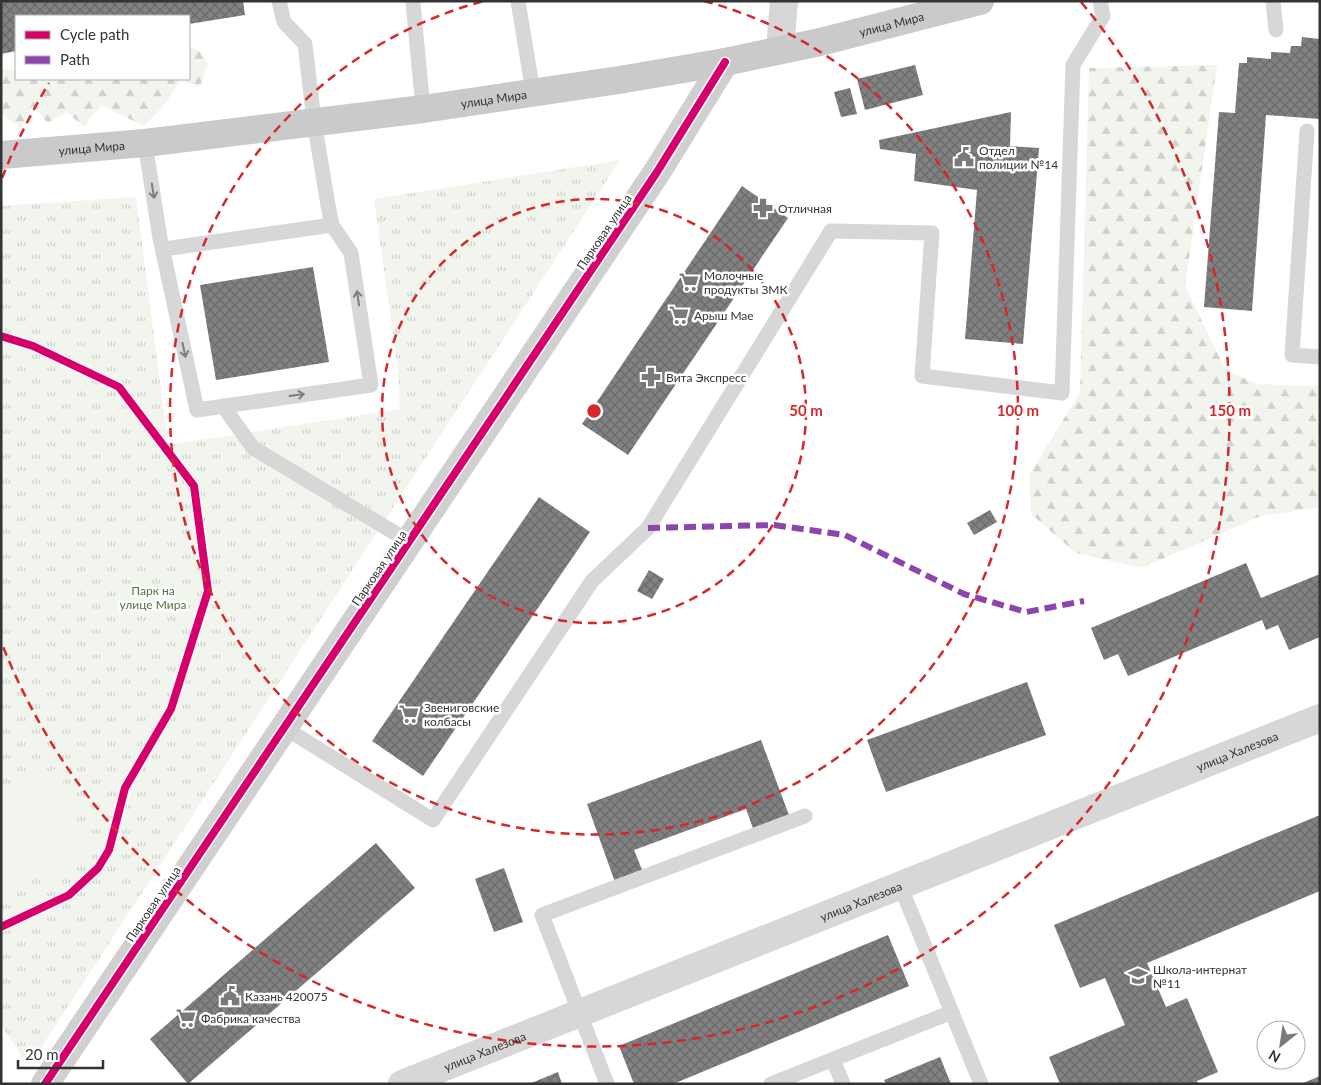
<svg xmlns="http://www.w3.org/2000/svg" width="1321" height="1085" font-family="Lato,sans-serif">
<defs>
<pattern id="forest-firs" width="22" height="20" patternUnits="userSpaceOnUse" patternTransform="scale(1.25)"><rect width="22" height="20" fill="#f1f5ed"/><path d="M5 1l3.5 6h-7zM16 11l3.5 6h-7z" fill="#cfd2cc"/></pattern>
<pattern id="park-tufts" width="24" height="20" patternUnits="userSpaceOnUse" patternTransform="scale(1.25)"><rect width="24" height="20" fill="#f1f5ed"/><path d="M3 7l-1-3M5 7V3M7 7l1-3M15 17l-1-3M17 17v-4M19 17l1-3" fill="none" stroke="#cfd2cc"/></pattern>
<pattern id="building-cross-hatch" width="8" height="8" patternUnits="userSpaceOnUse" patternTransform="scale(1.25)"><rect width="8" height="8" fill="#818181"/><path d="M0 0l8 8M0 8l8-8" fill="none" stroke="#6a6a6a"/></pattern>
</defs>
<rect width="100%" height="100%" fill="#fff"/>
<!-- forest -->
<g fill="url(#forest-firs)">
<path d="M189 47 200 51 208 64 200 87 181 80 164 105 144 126 101 105 84 127 67 112 48 123 32 106 21 129 1 113V69L16 70V79H189Z"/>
<path d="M1217 65 1185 286 1225 369 1256 384 1310 386 1320 384V507L1261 516 1141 568 1076 553 1031 514 1029 475 1080 393 1089 68Z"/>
</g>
<!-- park -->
<path fill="url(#park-tufts)" d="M620 160 29 1066 1 1026V206L136 197 168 445 400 409 398 370 374 199Z"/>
<!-- pitch -->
<path fill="#f1f5ed" d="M58 768 92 859 1 891V793Z"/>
<!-- building -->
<g fill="url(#building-cross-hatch)">
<path d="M1 1H243L245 15 189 24V16H16V51L1 54Z"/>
<path d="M1302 37 1320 39V119L1266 115 1252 311 1204 307 1219 112 1235 113 1239 63H1247V57L1271 59V52L1290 53 1291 46H1301Z"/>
<path d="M915 65 923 95 865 110 857 79Z"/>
<path d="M850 88 857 114 841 117 834 92Z"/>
<path d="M1011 112 1010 146 1039 148 1023 344 965 339 977 190 914 181 916 154 880 149 879 140Z"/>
<path d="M742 186 788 218 628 455 582 424Z"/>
<path d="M313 267 329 362 216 380 200 285Z"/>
<path d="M539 497 590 532 423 776 372 741Z"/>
<path d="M990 510 997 522 974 535 967 523Z"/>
<path d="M1246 563 1261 598 1320 574V637L1289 650 1278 625 1266 630 1262 620 1128 676 1118 654 1104 660 1091 628Z"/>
<path d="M649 570 664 579 652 599 637 591Z"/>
<path d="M1027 682 1046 735 886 792 867 740Z"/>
<path d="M761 740 790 818 754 831 746 809 634 850 643 872 615 882 587 804Z"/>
<path d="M1320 815V891L1147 963 1166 1007 1187 998 1218 1072 1197 1081 1198 1084H1060L1049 1057 1125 1025 1105 978 1080 988 1054 925Z"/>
<path d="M376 843 415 888 188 1084 150 1039Z"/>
<path d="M504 868 523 922 494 932 475 879Z"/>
<path d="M888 935 909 986 673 1084H634L619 1046Z"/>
<path d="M940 1057 951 1084H886L884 1080Z"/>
<path d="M558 1072 562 1084H529Z"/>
<path d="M1320 1076V1084H1301Z"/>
</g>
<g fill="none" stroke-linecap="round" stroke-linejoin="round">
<!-- lane -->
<g stroke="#d7d7d7" stroke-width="15">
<path d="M518 1 533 92"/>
<path d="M1273 1 1276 30"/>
<path d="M413 3 423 109"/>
<path d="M1307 131 1292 355 1320 357"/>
<path d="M145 143 160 238 197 410 371 385 351 253 332 225 328 205 314 121 305 44 284 22 279 1"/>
<path d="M164 249 332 225"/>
<path d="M223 406 253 448 410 542"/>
<path d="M285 728 433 820 592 581 648 528 831 231 932 233 922 376 1062 393 1073 65 1103 16 1100 1"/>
<path d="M900 885 981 1084"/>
<path d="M833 1059 843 1084"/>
<path d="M607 1084 542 915 805 816"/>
<path d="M771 1084 952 1012"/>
</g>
<!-- street -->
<g stroke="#d7d7d7" stroke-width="28">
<path d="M780 50 784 1"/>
<path id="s1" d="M402 1084 1320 718"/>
</g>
<!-- secondary -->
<path stroke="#d0d0d0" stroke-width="28" d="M45 1084 657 172 725 62"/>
<!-- primary -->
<path stroke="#cacaca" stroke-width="28" id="s2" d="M1 155 145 143 423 109 619 80 725 62 820 42 980 1"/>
<!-- quiet -->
<path stroke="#8e44ad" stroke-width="6" stroke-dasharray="12 6" stroke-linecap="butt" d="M648 528 774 525 845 535 964 594 1026 612 1084 601"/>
<defs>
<g id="cycleway">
<path d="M1 336 33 346 119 387 194 486 208 591 171 709 125 788 109 850 98 868 69 895 1 927"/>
<path d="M45 1084 657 172 725 62"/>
</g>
</defs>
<!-- cycleway casing -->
<use href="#cycleway" stroke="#fff" stroke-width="11"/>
<!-- cycleway -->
<use href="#cycleway" stroke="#d6006c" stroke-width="8"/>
</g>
<!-- one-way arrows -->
<defs><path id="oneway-shaft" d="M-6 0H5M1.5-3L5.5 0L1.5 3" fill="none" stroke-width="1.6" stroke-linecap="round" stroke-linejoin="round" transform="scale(1.25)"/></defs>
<g stroke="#7d7d7d">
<use href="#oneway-shaft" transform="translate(153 191) rotate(81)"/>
<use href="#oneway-shaft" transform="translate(358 298) rotate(-98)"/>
<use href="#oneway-shaft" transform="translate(184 350) rotate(78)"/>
<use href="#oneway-shaft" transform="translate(297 395) rotate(-8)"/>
</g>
<!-- distance rings -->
<g fill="none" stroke="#d62828" stroke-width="2.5" stroke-dasharray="9 6">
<circle cx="594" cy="411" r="212"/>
<path d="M704 1A424 424 0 1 1 484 1"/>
<path d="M2 178A636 636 0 0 1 49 83M1081 2A636 636 0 1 1 2 644"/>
</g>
<!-- icons -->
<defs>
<symbol id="civic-bare" viewBox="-9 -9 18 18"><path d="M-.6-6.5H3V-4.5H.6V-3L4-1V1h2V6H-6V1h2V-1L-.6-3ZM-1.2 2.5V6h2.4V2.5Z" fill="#7a7a7a" stroke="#fff" stroke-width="2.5" paint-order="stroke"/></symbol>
<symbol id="pharmacy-bare" viewBox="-9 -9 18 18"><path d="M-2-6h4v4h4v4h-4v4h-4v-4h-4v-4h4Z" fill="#7a7a7a" stroke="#fff" stroke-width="2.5" paint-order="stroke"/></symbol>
<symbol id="supermarket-bare" viewBox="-9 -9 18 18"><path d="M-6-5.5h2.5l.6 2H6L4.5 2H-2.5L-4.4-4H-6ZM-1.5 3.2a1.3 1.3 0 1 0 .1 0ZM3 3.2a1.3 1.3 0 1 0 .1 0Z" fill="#7a7a7a" stroke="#fff" stroke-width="2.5" paint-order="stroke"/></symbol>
<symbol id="school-bare" viewBox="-9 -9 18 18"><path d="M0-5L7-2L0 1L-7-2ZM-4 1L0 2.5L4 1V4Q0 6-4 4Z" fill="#7a7a7a" stroke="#fff" stroke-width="2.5" paint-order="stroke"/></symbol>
</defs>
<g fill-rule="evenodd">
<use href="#civic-bare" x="950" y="143" width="28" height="28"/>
<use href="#pharmacy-bare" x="749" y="194" width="28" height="28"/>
<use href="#supermarket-bare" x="675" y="268" width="28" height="28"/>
<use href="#supermarket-bare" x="665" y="301" width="28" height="28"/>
<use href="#pharmacy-bare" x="637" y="363" width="28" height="28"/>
<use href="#supermarket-bare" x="395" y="700" width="28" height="28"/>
<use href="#school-bare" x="1124" y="962" width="28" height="28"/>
<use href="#civic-bare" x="216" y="982" width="28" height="28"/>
<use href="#supermarket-bare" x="172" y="1004" width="28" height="28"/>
</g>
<g text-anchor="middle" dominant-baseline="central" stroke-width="5" stroke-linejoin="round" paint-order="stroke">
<!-- street labels -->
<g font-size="12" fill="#333" stroke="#fff">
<text stroke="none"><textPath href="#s2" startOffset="901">улица Мира</textPath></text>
<text stroke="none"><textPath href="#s2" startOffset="496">улица Мира</textPath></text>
<text stroke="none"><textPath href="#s2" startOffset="91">улица Мира</textPath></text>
<text transform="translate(604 232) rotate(-56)">Парковая улица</text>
<text transform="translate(379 568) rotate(-56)">Парковая улица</text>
<text stroke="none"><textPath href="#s1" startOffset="899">улица Халезова</textPath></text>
<text stroke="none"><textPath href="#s1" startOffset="494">улица Халезова</textPath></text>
<text transform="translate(153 904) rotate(-56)">Парковая улица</text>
<text stroke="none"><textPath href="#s1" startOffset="89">улица Халезова</textPath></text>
</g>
<!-- poi labels -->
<g font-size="12" fill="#333" stroke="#fff" text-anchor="start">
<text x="979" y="150">Отдел<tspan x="979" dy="14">полиции №14</tspan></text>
<text x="778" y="208">Отличная</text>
<text x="704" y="275">Молочные<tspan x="704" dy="14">продукты ЗМК</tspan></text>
<text x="694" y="315">Арыш Мае</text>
<text x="666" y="377">Вита Экспресс</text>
<text x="424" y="707">Звениговские<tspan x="424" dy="14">колбасы</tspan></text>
<text x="1153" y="969">Школа-интернат<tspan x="1153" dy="14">№11</tspan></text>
<text x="245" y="996">Казань 420075</text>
<text x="201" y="1018">Фабрика качества</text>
</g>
<!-- park labels -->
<g font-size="12" fill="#56703f" stroke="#fff">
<text x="153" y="590">Парк на<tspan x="153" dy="14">улице Мира</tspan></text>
</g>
</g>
<circle cx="594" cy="411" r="8" fill="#d62828" stroke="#fff" stroke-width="2.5"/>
<g font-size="15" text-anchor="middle" font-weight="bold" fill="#d62828" stroke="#fff" stroke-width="5" stroke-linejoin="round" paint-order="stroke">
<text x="806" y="416">50 m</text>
<text x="1018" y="416">100 m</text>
<text x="1230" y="416">150 m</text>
</g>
<!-- border -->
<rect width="1321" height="1085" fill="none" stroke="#333333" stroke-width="5"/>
<!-- legend -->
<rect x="15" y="15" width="175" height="65" fill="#ffffff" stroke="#adadad"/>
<rect x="25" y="31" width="25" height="8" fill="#d6006c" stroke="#adadad"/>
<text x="60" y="40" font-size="15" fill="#333333">Cycle path</text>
<rect x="25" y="56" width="25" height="8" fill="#8e44ad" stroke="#adadad"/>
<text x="60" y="65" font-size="15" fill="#333333">Path</text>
<!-- north arrow -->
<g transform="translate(1281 1045) rotate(210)"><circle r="24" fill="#ffffff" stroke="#adadad"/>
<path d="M0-4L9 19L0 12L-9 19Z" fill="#7a7a7a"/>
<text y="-8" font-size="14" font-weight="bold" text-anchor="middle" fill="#333333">N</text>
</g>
<!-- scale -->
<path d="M18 1060v8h85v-8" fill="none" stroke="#333333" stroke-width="2.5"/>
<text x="25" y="1060" font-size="15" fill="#333333" stroke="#ffffff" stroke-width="4" paint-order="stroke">20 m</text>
</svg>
